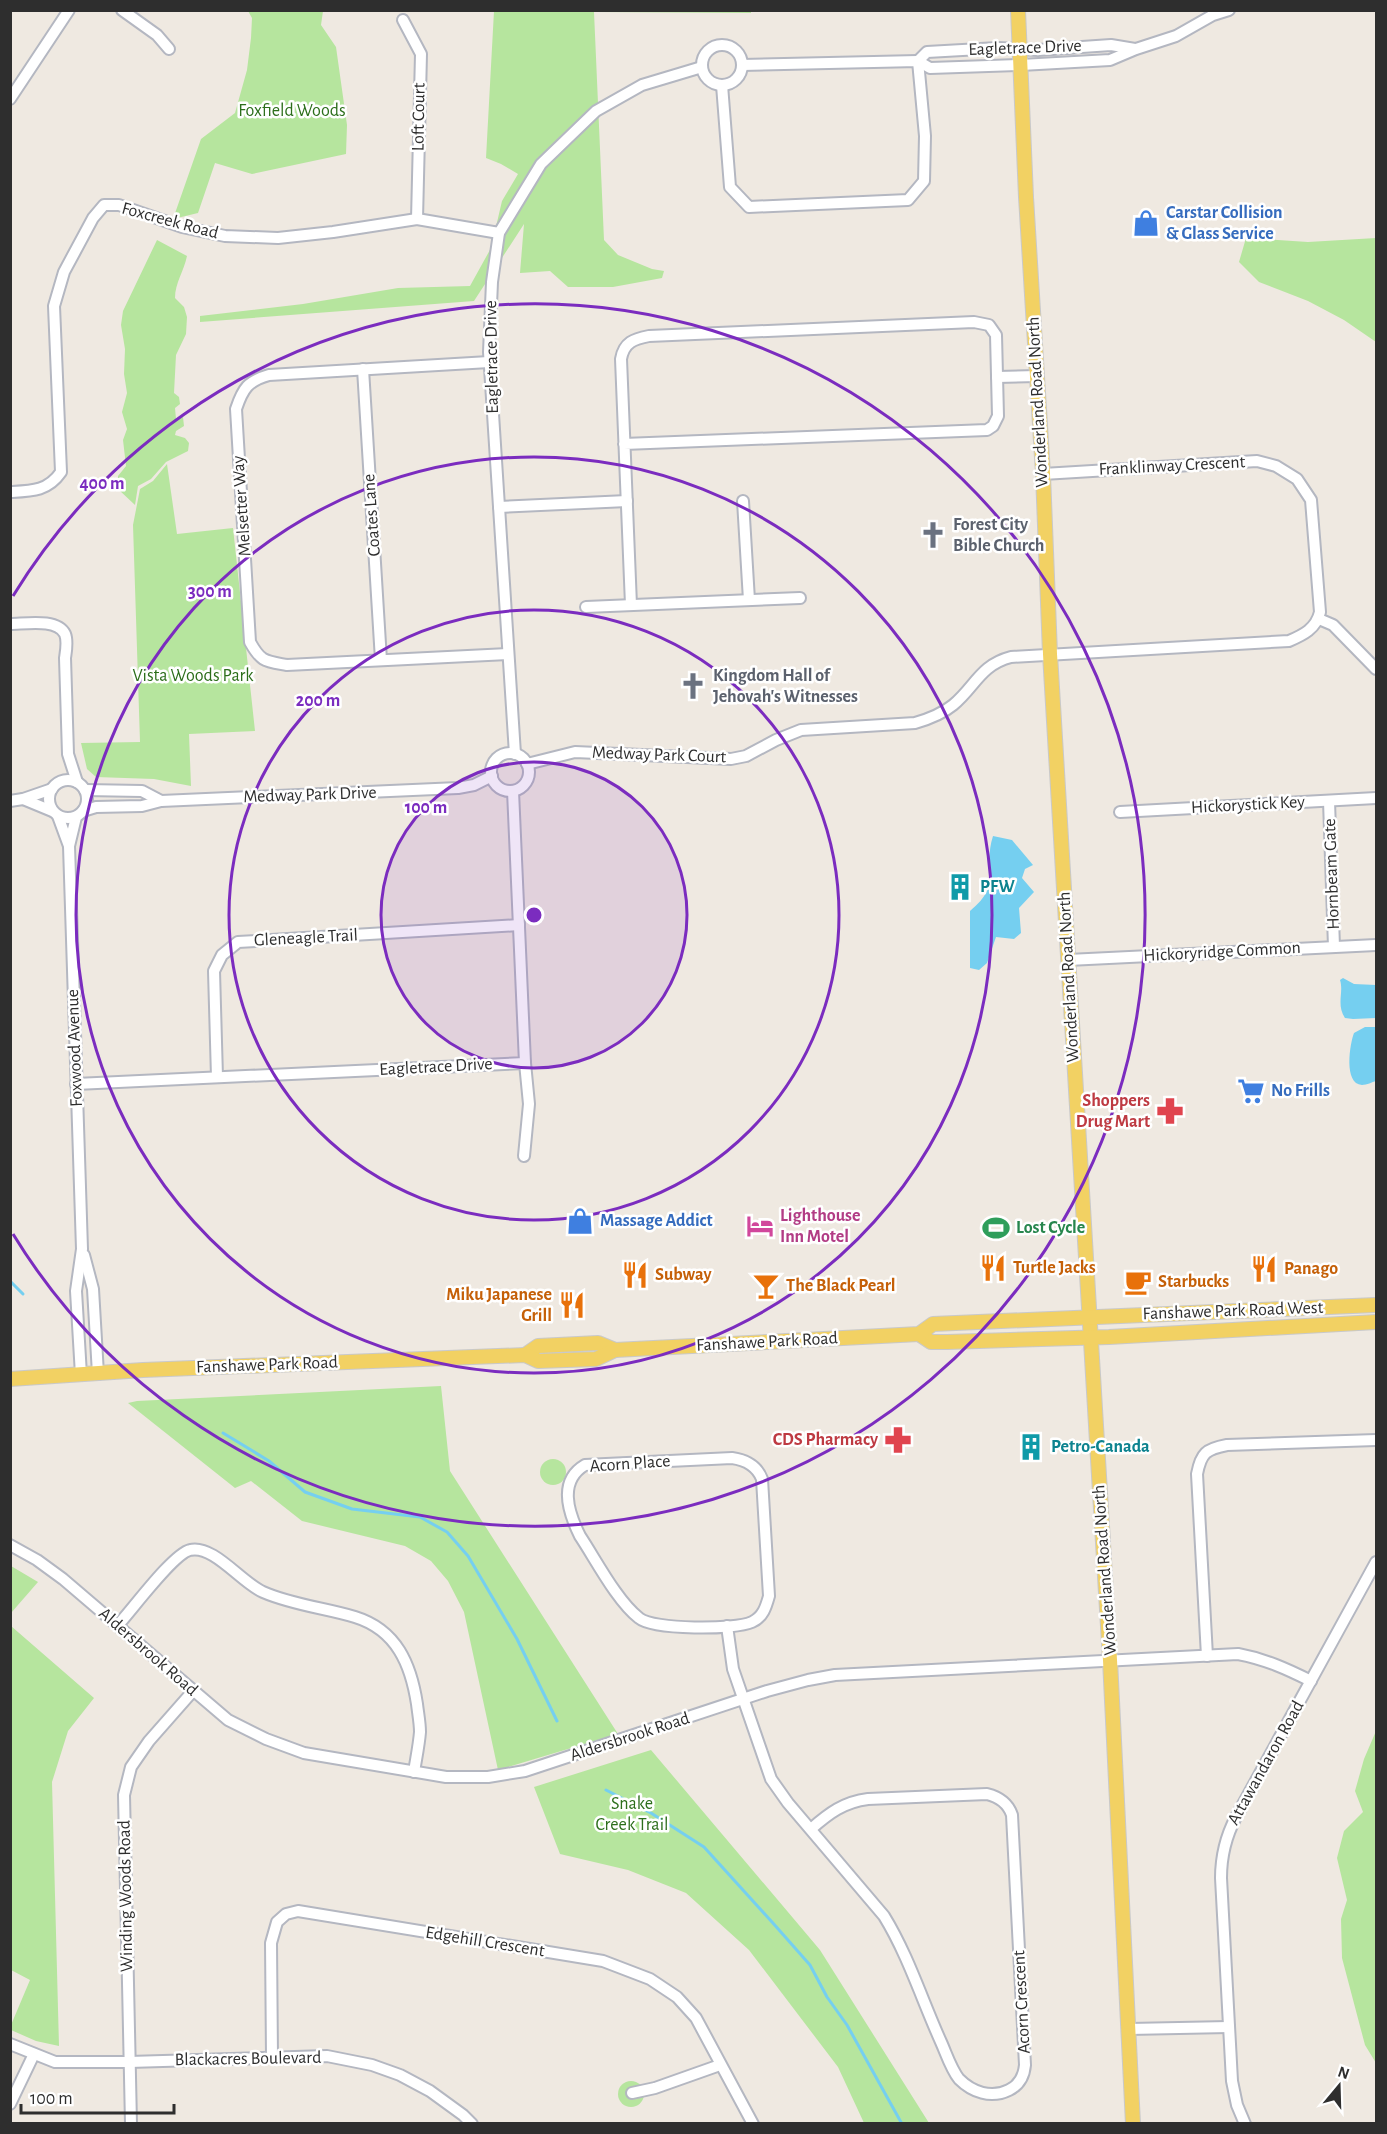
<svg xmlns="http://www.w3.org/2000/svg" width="1387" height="2134" font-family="'Alegreya Sans',sans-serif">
<rect width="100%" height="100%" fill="#efe9e1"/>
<!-- green -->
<g fill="#b6e59e">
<path d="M248 11H323L321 25 336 47 347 125 346 154 252 174 215 163 198 213 173 219 201 139 235 113 247 70 251 38 252 18Z"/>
<path d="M494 11H751V13L594 12 604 240 618 255 652 269 664 271 662 278 613 287H568L550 271 520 273 524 224 474 301 200 322V316L303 304 398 288 470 286 491 248 502 201 518 174 501 164 486 158Z"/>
<path d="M1246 238 1308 242 1376 238V342L1344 320 1308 301 1259 282 1239 262Z"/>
<path d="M157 240 187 256C184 271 175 283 175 298L184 307 187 317 186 334 176 355 174 393 179 397 180 404 175 408 176 419 183 417 184 426 176 431 175 435 185 438 189 443 188 451 166 462 151 479 138 486 135 505 118 489V476L126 466 123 440 127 429 122 412 127 393 124 374 125 349 121 325 123 311Z"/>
<path d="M167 464 177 534 233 528 255 731 189 734 191 786 154 779 96 777 87 769 81 743 140 742 133 525 140 489 153 481Z"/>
<path d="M441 1386 450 1471 618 1734 498 1770 464 1612 448 1581 431 1561 405 1546 302 1521 251 1481 235 1488 128 1403 137 1401Z"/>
<circle cx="553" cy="1472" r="13"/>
<path d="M11 1566 38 1582 11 1613Z"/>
<path d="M11 1626 94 1698 68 1731 52 1782 59 2046 36 2041 11 2030V2025L30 1980 11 1970Z"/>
<path d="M1376 1731V2063L1365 2045 1342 1958 1341 1919 1347 1900 1337 1858 1344 1831 1363 1812 1355 1791 1364 1759Z"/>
<path d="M651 1750 820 1950 929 2123H864L838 2067 749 1950 686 1893 628 1870 560 1854 534 1787Z"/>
<circle cx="631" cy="2094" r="13"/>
</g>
<!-- water -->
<g fill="#75cff0">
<path d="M993 836 1012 840 1033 865 1025 869 1022 878 1034 892 1019 908 1021 933 1014 939 996 937 987 963 979 970 970 968V911C1004 883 982 870 993 836Z"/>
<path d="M1343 978 1354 984 1376 985V1018L1353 1019 1345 1018C1336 1005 1344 992 1340 980Z"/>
<path d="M1365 1027H1376V1081C1372 1082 1367 1085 1362 1085 1343 1084 1350 1043 1354 1033Z"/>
</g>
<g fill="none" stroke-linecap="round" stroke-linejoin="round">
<!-- stream -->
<g stroke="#75cff0" stroke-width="3">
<path d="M10 1281 23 1294"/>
<path d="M223 1433 269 1461 305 1492 352 1509 420 1517 447 1532 468 1556 517 1639 557 1721"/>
<path d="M606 1790 651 1813 704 1847 772 1922 810 1965 827 1997 847 2025 902 2124"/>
</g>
<defs>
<g id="minor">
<path d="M122 10 157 35 169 49"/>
<path d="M403 20 421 54 417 219"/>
<circle cx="722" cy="65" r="20"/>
<path d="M918 61 927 52 998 48 1038 50 1111 45 1135 49"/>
<path d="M742 65 918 61 930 68 1021 65 1110 60 1136 49 1176 36 1213 15 1229 10"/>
<path d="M722 85 730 187 749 207 908 200 924 181 925 136 918 61"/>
<path d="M10 99 69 10"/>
<path d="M489 362 269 375C248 381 243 388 236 409L250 642C261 662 265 661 287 665L508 654"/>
<path d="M363 369 381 660"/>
<path d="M997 377 1037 376"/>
<path d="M624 444 987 430 993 426 998 416 996 335 989 325 974 322 649 336C634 339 624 342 621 359L631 605"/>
<path d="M10 492C32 491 48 491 61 472L54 306 64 272 93 218 104 205H119L182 227 225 236 278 238 333 232 417 219 499 233"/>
<path d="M743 501 749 600"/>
<path d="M499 507 627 501"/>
<path d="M586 607 800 598"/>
<path d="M1319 619 1333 625 1376 669"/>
<path d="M10 624C25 624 57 618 65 634 68 641 66 651 65 658L68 754 77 782"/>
<circle cx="510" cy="772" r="19"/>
<path d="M515 754 489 352 492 282 499 233 541 164 596 111 642 85 702 67"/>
<path d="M527 764 575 752 731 759 746 756 776 740 801 730 915 723C929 719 942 714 953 705 975 687 980 665 1011 657L1289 641C1303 635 1316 629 1320 612L1311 500 1297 479 1276 466 1257 461 1043 474"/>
<circle cx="68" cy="799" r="19"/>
<path d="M85 790 142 791 161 801"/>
<path d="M23 799 52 811"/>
<path d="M10 801 23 799 52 789"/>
<path d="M1329 801 1334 947"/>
<path d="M83 811 96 807 142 806 161 801 458 788 474 785 492 776"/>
<path d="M1120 812 1376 798"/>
<path d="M58 816 69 846"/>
<path d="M76 817 69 846 82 1249 76 1291 81 1375"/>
<path d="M1068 960 1376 945"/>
<path d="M217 1077 214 971 222 955 238 942 519 925"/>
<path d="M76 1084 525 1063 513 791"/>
<path d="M524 1156 529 1104 525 1063"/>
<path d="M84 1255 93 1289 98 1374"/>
<path d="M732 1458C746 1460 757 1466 762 1479L769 1596C766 1607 763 1617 752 1622 735 1630 653 1630 639 1618 617 1601 596 1560 580 1536 568 1512 558 1481 585 1465Z"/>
<path d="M10 1545 37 1560 63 1579 228 1720 266 1739 304 1753 446 1777H488L525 1771 767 1691 808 1680 835 1675 1238 1654C1265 1659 1287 1669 1311 1681"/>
<path d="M118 1625C132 1610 173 1554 190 1550 213 1544 242 1583 263 1592 293 1605 325 1608 355 1617 397 1630 411 1665 417 1704 418 1713 420 1723 420 1732 419 1745 416 1759 414 1772"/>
<path d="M727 1626 733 1669 771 1779 788 1803 884 1916C908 1955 922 2000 941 2042 946 2053 951 2069 959 2079 972 2092 991 2099 1009 2090 1019 2085 1024 2076 1025 2065L1012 1815C1008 1803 999 1797 987 1794L868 1799C844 1802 829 1813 811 1829"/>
<path d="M1207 1656 1197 1474C1201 1453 1206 1449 1227 1445L1376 1440"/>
<path d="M1129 2029 1229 2027"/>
<path d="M10 2044 55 2062H129L327 2056 372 2065 400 2075 430 2091 463 2115 472 2124"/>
<path d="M272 2057 271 1943 277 1922 286 1914 298 1911 603 1961 650 1979 677 1997 696 2018 753 2124"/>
<path d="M632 2093 655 2088 720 2065"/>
<path d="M10 2104 34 2054"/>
<path d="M131 2124 124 1795 131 1767 149 1741 193 1691"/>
<path d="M1245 2124 1237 2105 1232 2081 1221 1878C1221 1856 1226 1836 1236 1817L1376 1562"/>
</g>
<g id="major">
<path d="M1018 10 1026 197 1043 474 1050 654 1110 1660 1133 2124"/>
<path d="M919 1334 931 1342H947L1109 1337 1376 1322"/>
<path d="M525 1355 538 1346 598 1343 615 1350"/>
<path d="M10 1379 143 1370 525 1355 538 1361 596 1359 615 1350 919 1334 933 1324 1376 1305"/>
</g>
</defs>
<!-- minor casing -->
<use href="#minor" stroke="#b4b7c1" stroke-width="14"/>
<!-- major casing -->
<use href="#major" stroke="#c9c9c9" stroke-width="16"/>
<!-- minor -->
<use href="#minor" stroke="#fff" stroke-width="10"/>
<!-- major -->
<use href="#major" stroke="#f2d163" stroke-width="14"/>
</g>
<!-- distance rings -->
<circle cx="534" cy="915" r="153" fill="#7b2cbf" fill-opacity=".12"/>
<g fill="none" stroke="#7b2cbf" stroke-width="3">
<circle cx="534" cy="915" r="153"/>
<circle cx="534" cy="915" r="305"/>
<circle cx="534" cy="915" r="458"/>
<path d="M13 596A611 611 0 1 1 13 1234"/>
</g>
<!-- icons -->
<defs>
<symbol id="shop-bare" viewBox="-9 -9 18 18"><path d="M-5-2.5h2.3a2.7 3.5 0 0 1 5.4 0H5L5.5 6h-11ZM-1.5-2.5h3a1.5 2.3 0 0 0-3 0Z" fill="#3f7fe0" stroke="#fff" stroke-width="2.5" paint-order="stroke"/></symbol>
<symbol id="church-bare" viewBox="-9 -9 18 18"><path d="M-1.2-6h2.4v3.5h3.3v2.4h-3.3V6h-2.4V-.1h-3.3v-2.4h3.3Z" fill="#6b7280" stroke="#fff" stroke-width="2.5" paint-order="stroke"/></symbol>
<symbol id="building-bare" viewBox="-9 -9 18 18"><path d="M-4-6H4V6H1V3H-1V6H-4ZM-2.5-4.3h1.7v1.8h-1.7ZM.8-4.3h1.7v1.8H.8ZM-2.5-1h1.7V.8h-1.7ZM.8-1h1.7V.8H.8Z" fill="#0f9aa8" stroke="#fff" stroke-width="2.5" paint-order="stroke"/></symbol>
<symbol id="supermarket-bare" viewBox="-9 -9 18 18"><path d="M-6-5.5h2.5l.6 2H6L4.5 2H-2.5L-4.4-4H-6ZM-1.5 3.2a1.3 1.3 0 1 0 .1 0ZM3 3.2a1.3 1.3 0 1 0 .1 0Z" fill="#3f7fe0" stroke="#fff" stroke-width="2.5" paint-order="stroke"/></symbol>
<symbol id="pharmacy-bare" viewBox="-9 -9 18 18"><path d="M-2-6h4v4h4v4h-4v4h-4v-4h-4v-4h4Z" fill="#e0444e" stroke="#fff" stroke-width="2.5" paint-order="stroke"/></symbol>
<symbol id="hotel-bare" viewBox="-9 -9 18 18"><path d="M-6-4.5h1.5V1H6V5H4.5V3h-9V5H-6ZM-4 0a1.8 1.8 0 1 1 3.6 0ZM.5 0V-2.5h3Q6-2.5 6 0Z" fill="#d1479c" stroke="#fff" stroke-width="2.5" paint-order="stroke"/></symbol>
<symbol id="stadium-bare" viewBox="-9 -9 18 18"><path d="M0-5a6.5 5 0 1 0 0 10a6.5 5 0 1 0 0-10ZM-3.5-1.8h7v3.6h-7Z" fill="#2e9e5b" stroke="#fff" stroke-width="2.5" paint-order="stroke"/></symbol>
<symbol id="restaurant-bare" viewBox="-9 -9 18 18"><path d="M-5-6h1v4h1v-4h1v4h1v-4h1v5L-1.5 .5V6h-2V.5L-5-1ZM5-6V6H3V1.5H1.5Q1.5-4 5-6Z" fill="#e8710a" stroke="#fff" stroke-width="2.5" paint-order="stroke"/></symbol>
<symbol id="cafe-bare" viewBox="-9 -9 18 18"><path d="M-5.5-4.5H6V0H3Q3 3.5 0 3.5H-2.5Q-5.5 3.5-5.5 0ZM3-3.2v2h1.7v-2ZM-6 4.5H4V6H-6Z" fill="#e8710a" stroke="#fff" stroke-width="2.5" paint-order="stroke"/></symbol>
<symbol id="bar-bare" viewBox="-9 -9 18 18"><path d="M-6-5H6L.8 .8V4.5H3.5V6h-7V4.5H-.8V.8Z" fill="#e8710a" stroke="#fff" stroke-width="2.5" paint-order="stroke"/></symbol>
</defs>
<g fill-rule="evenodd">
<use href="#shop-bare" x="1127" y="204" width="38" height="38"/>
<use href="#church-bare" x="914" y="516" width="38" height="38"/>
<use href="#church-bare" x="674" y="667" width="38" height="38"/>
<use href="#building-bare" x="941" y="868" width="38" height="38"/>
<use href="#supermarket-bare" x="1232" y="1072" width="38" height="38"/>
<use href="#pharmacy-bare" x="1151" y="1092" width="38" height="38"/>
<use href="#shop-bare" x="561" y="1202" width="38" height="38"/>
<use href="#hotel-bare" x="741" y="1207" width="38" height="38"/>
<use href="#stadium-bare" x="977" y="1209" width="38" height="38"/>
<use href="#restaurant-bare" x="974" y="1249" width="38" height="38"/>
<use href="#restaurant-bare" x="1245" y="1250" width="38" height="38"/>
<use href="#restaurant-bare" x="616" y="1256" width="38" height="38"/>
<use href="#cafe-bare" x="1119" y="1263" width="38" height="38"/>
<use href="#bar-bare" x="747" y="1267" width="38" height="38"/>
<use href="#restaurant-bare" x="553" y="1286" width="38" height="38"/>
<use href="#pharmacy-bare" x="879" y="1421" width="38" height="38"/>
<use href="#building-bare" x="1012" y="1428" width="38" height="38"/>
</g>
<g text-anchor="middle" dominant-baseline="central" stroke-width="5" stroke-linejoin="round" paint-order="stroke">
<!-- street labels -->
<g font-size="18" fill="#2e2e2e" stroke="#fff">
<text transform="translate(1025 48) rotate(-2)">Eagletrace Drive</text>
<text transform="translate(419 117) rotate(-89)">Loft Court</text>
<text transform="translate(170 221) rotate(15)">Foxcreek Road</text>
<text transform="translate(492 357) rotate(-91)">Eagletrace Drive</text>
<text transform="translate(1038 402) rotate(-93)">Wonderland Road North</text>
<text transform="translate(1172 466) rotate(-3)">Franklinway Crescent</text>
<text transform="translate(242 506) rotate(-94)">Melsetter Way</text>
<text transform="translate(372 515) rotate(-94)">Coates Lane</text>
<text transform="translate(659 755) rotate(2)">Medway Park Court</text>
<text transform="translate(310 795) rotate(-2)">Medway Park Drive</text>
<text transform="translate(1248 805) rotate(-3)">Hickorystick Key</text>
<text transform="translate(1332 874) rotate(-92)">Hornbeam Gate</text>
<text transform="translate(306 938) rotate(-3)">Gleneagle Trail</text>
<text transform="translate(1222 952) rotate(-3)">Hickoryridge Common</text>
<text transform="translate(1069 977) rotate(-93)">Wonderland Road North</text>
<text transform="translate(75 1048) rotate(-92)">Foxwood Avenue</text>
<text transform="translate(436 1067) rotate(-3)">Eagletrace Drive</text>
<text transform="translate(1233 1311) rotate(-2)">Fanshawe Park Road West</text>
<text transform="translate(767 1342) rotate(-3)">Fanshawe Park Road</text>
<text transform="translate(267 1365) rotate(-2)">Fanshawe Park Road</text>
<text transform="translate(630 1464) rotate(-4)">Acorn Place</text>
<text transform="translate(1105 1570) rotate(-94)">Wonderland Road North</text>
<text transform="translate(148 1652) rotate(41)">Aldersbrook Road</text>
<text transform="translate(630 1737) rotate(-18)">Aldersbrook Road</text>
<text transform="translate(1266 1763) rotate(-61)">Attawandaron Road</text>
<text transform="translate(126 1896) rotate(-91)">Winding Woods Road</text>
<text transform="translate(485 1942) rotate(9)">Edgehill Crescent</text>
<text transform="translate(1022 2002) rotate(-93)">Acorn Crescent</text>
<text transform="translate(248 2059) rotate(-1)">Blackacres Boulevard</text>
</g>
<!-- park labels -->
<g font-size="18" fill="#2c6e1b" stroke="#fff">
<text x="292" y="111">Foxfield Woods</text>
<text x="193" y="676">Vista Woods Park</text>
<text x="632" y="1804">Snake<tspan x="632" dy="21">Creek Trail</tspan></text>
</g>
<!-- shop labels -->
<g font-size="18" font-weight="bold" fill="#366cbe" stroke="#fff" text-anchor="start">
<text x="1166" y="213">Carstar Collision<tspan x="1166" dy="21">&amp; Glass Service</tspan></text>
<text x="1271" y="1091">No Frills</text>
<text x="600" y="1221">Massage Addict</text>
</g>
<!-- worship labels -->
<g font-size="18" font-weight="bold" fill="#5b616d" stroke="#fff" text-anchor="start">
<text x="953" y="525">Forest City<tspan x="953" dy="21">Bible Church</tspan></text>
<text x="713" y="676">Kingdom Hall of<tspan x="713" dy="21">Jehovah's Witnesses</tspan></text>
</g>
<!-- culture labels -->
<g font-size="18" font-weight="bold" fill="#0d838f" stroke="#fff" text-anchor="start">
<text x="980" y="887">PFW</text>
<text x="1051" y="1447">Petro-Canada</text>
</g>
<!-- health labels -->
<g font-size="18" font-weight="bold" fill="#be3a42" stroke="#fff" text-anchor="end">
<text x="1150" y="1101">Shoppers<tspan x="1150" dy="21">Drug Mart</tspan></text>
<text x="878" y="1440">CDS Pharmacy</text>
</g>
<!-- hotel labels -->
<g font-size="18" font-weight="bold" fill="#b23c85" stroke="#fff" text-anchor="start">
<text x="780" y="1216">Lighthouse<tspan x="780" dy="21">Inn Motel</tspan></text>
</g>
<!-- leisure labels -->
<g font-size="18" font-weight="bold" fill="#27864d" stroke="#fff" text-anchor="start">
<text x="1016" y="1228">Lost Cycle</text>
</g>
<!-- food labels -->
<g font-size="18" font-weight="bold" fill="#c56008" stroke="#fff" text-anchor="start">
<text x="1013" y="1268">Turtle Jacks</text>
<text x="1284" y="1269">Panago</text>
<text x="655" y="1275">Subway</text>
<text x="1158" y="1282">Starbucks</text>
<text x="786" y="1286">The Black Pearl</text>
<text x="552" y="1295" text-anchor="end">Miku Japanese<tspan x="552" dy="21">Grill</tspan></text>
</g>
</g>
<circle cx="534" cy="915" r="9" fill="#7b2cbf" stroke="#fff" stroke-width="3"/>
<g font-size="18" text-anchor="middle" font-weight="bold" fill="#7b2cbf" stroke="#fff" stroke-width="5" stroke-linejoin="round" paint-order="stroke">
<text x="102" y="489">400 m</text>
<text x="210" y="597">300 m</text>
<text x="318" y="706">200 m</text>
<text x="426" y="813">100 m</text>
</g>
<!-- border -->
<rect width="1387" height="2134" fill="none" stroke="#2e2e2e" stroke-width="24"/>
<!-- north arrow -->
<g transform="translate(1339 2086) rotate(19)" stroke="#ffffff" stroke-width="4.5" paint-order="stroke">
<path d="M0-4.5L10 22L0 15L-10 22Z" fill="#2e2e2e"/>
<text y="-9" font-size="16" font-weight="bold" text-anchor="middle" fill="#2e2e2e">N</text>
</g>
<!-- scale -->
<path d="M21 2104v9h153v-9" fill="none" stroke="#2e2e2e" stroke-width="3"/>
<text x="30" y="2104" font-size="18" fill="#2e2e2e" stroke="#ffffff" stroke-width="4.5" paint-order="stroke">100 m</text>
</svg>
